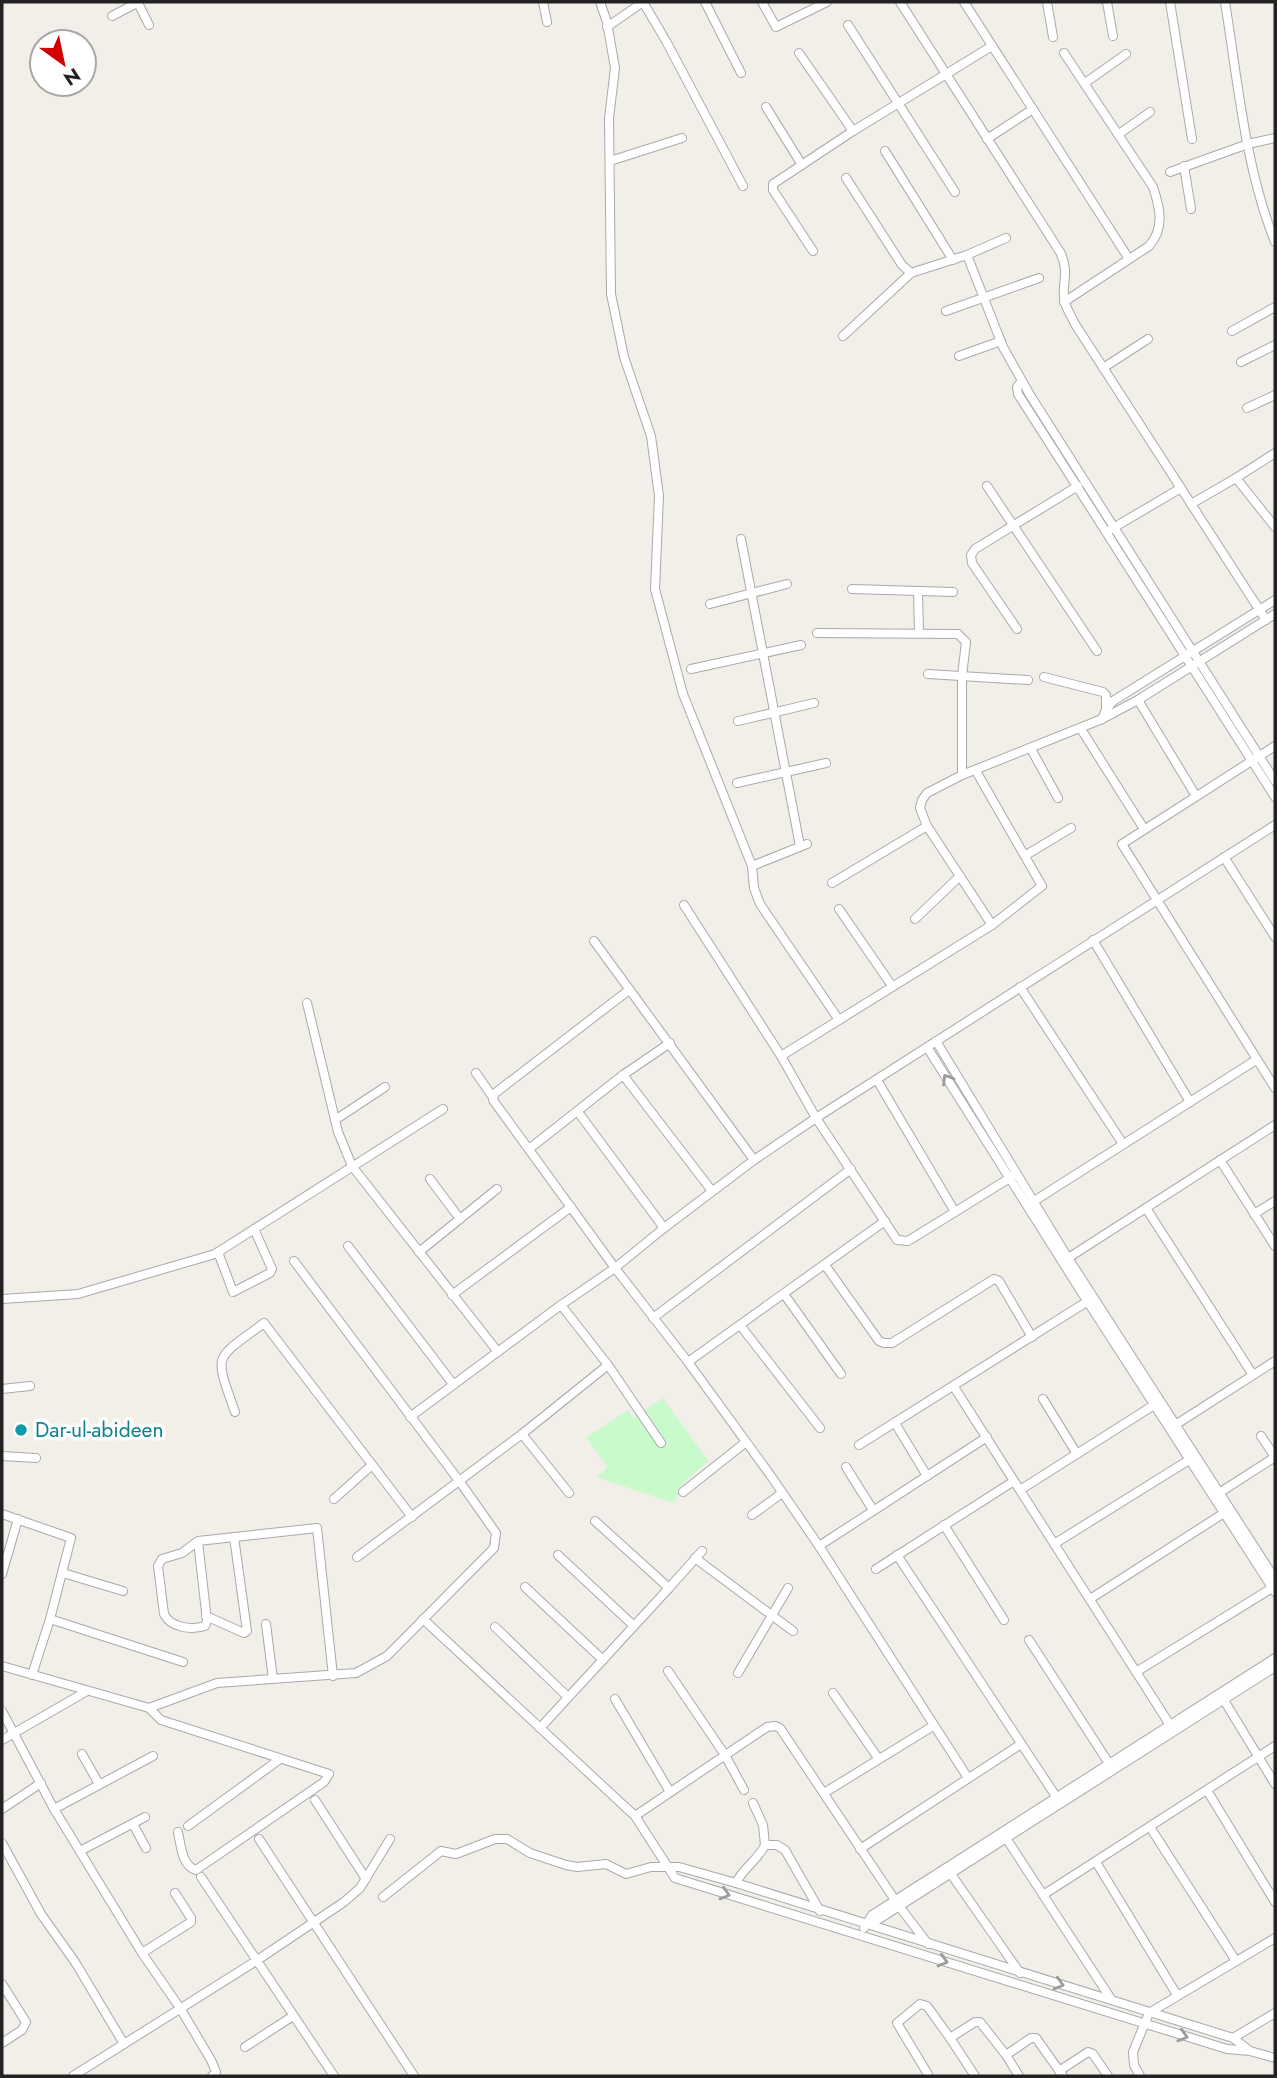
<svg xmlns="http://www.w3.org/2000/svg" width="1277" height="2078" font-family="Jost,sans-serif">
<rect width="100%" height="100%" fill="#f2efe9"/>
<!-- park -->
<path fill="#c8facc" d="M663 1398 708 1461 681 1485 674 1503 596 1477 608 1467 586 1438 628 1410 633 1418Z"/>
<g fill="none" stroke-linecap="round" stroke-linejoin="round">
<defs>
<g id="minor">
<path d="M543 2 547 22"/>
<path d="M600 2 607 22 615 68 609 118 611 294 624 357 651 436 659 496 655 589 683 694 752 866 807 844"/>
<path d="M643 2 666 41 743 186"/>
<path d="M705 2 741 73"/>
<path d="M762 2 776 27 827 2"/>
<path d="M900 2 1060 252C1071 274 1060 286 1065 303 1067 310 1072 317 1075 324L1266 620"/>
<path d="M964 2 1129 259"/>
<path d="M1047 2 1053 37"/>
<path d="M1107 2 1113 36"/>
<path d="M1170 2 1192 139"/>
<path d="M1225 2C1238 82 1245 167 1275 242"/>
<path d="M138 3 149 25"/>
<path d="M112 16 139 2"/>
<path d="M848 25 955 192"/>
<path d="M607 27 643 2"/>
<path d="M799 53 853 131"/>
<path d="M1085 83 1126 54"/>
<path d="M766 107 802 165"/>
<path d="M1119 134 1150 112"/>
<path d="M987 139 1033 109"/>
<path d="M885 151 953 260"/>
<path d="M610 161 682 138"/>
<path d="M1184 166 1191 209"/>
<path d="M1170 172 1248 144 1275 138"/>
<path d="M846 178 902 265 911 273"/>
<path d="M813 251 773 190V184L853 131 992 46"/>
<path d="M967 255 1006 238"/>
<path d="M1064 302 1149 246C1165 228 1160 208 1153 187L1064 53"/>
<path d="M946 311 1039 278"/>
<path d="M1232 331 1275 307"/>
<path d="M843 336 911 273 967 255 1003 347 1030 395 1275 781"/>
<path d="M959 356 1001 341"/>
<path d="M1241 362 1275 345"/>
<path d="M1103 368 1148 339"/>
<path d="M1022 381 1017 387 1018 394 1275 797"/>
<path d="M1247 408 1275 395"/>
<path d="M1236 478 1275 453"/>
<path d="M987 486 1097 651"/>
<path d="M1191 504 1236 478 1275 527"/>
<path d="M1108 531 1181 488"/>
<path d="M741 539 800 846"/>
<path d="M852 589 953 592"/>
<path d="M918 592 919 633"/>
<path d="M710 604 787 584"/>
<path d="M1017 629 972 563 971 555 975 549 1078 486"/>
<path d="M817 633 958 634 966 642 962 676V775"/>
<path d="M691 669 801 645"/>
<path d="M928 674 1028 680"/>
<path d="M1044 677 1103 692 1106 695V710"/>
<path d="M1138 700 1196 796"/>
<path d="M1102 719 1106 710 1113 701 1275 600"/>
<path d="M738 721 814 703"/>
<path d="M1081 729 1144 829"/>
<path d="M1275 746 1122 844 1275 1088"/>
<path d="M1031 749 1058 798"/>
<path d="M737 783 826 763"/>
<path d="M927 826 920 808 922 800 927 793 962 775 1102 719 1138 700 1275 614"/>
<path d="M1026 855 1071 828"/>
<path d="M1224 857 1275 937"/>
<path d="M752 866 754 888 760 904 839 1020 781 1056"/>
<path d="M832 883 927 826 992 925"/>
<path d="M684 905 781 1056 816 1118 897 1240 908 1241 1013 1176"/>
<path d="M839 909 892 986"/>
<path d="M915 919 960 876"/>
<path d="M1093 940 1190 1102"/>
<path d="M594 941 754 1160"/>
<path d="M1020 987 1123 1144"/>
<path d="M629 990 494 1094 493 1100 615 1268 688 1362 771 1476 819 1546 968 1778"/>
<path d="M307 1003 338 1132 352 1166 498 1352"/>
<path d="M839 1020 992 925 1042 886 976 771"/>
<path d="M936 1041 1068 1258 1275 1579"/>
<path d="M927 1047 1077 1285 1275 1592"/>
<path d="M476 1073 492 1096"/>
<path d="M623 1075 712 1191"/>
<path d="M877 1080 955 1212"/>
<path d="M578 1112 664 1228"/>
<path d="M335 1120 385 1087"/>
<path d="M529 1149 623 1075 670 1043"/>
<path d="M1220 1160 1275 1246"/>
<path d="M430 1179 460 1219"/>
<path d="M1031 1203 1256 1060"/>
<path d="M1146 1208 1253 1375"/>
<path d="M1254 1214 1275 1201"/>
<path d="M348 1246 453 1384"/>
<path d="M218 1252 233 1292 270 1273 272 1269 254 1229"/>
<path d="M419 1252 497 1189"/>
<path d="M1065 1260 1275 1125"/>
<path d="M825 1265 879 1341 884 1343H892L994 1279 999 1281 1032 1337"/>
<path d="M784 1294 841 1374"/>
<path d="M452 1295 571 1207"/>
<path d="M2 1299 78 1294 215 1254 443 1109"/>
<path d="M561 1305 608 1365 661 1443"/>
<path d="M653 1318 851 1169"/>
<path d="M740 1325 820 1428"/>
<path d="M688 1362 885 1221"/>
<path d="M954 1387 1170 1725"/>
<path d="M2 1389 30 1386"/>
<path d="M1043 1399 1077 1454"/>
<path d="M235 1412C214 1352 213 1361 264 1323L412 1517"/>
<path d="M410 1417 561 1305 615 1268 664 1228 754 1160 816 1118 1275 825"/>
<path d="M895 1423 927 1476"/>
<path d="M1172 1427 1275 1361"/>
<path d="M1261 1436 1275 1457"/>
<path d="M859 1445 1088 1301"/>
<path d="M2 1456 36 1458"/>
<path d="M846 1467 873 1510"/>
<path d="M1020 1490 1154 1405"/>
<path d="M683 1492 746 1442"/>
<path d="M569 1493 522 1434 608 1365"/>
<path d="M1219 1493 1275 1457"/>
<path d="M334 1499 372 1465"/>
<path d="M2 1514 71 1538 50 1619 32 1675"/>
<path d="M752 1515 782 1493"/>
<path d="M944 1525 1004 1620"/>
<path d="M198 1541 207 1621 205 1626C191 1630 171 1628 164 1614L158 1566 162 1559 182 1553 198 1541 317 1528 333 1676"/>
<path d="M1054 1544 1189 1460"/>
<path d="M819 1546 987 1437"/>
<path d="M558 1555 634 1626"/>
<path d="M897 1555 1057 1798"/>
<path d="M357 1557 522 1434"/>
<path d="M695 1558 793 1631"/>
<path d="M876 1569 1014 1481"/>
<path d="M63 1573 123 1591"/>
<path d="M2 1574 18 1519"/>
<path d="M525 1587 603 1660"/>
<path d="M669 1588 702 1551"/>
<path d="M1090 1599 1224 1513"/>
<path d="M206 1616 244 1633 247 1631 234 1537"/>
<path d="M50 1619 183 1662"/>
<path d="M423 1619 635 1816 675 1878 1227 2049 1250 2051 1275 2058"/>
<path d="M266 1624 273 1679"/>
<path d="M495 1627 568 1697"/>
<path d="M1029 1640 1110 1765"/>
<path d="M2 1666 149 1708 217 1683 356 1673 387 1656 494 1548 496 1533 460 1482 294 1261"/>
<path d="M668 1671 725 1755 744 1790"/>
<path d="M1136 1672 1272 1588"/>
<path d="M738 1673 788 1588"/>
<path d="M833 1693 878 1758"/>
<path d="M1222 1697 1275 1784"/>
<path d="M615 1699 670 1792"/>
<path d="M149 1708 161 1720 329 1774 324 1782 196 1870C182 1866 181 1846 178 1832"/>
<path d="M2 1711 54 1809 142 1953 180 2008 211 2060 216 2072 212 2076"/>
<path d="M540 1728 669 1588 595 1521"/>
<path d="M2 1740 87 1691"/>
<path d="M82 1754 99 1784"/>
<path d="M1208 1792 1275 1902"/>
<path d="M824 1793 933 1726"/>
<path d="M315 1800 366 1879"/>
<path d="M2 1809 41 1783"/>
<path d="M54 1809 153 1756"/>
<path d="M635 1816 767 1727 775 1726 780 1728 899 1906 928 1944"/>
<path d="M133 1824 146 1848"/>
<path d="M188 1826 280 1759"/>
<path d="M1150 1827 1236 1961"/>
<path d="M1006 1838 1111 1999"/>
<path d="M259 1839 414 2076"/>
<path d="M2 1843 41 1914 75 1962 124 2044"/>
<path d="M765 1845H777L785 1850 820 1911"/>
<path d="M860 1849 1021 1744"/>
<path d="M80 1851 145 1817"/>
<path d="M1096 1862 1177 1995"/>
<path d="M951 1874 1020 1973"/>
<path d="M201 1877 334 2076"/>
<path d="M736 1883C743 1868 758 1860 765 1845L763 1825 753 1803"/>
<path d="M1043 1895 1275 1746"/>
<path d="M383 1897 441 1851 456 1854 495 1839H507L530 1853 566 1865 577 1867 606 1864 626 1874 651 1867H679L736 1883 1233 2038 1250 2051"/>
<path d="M871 1920 876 1921 1275 1667"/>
<path d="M864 1928 872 1915 1275 1658"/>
<path d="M142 1953 191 1922V1918L175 1893"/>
<path d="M2 1984 26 2022 22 2030 2 2043"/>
<path d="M950 2038 975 2076"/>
<path d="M1233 2038 1275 2013"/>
<path d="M245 2047 293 2016"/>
<path d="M1006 2055 1019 2076"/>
<path d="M1059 2071 1088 2052 1093 2054 1108 2076"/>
<path d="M73 2076 256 1961 344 1902 360 1888 390 1839"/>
<path d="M929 2076 897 2023 920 2004 927 2006 950 2038 975 2022H980L1006 2055 1031 2038H1036L1063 2076"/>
<path d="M1140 2076 1134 2065 1133 2052 1149 2013 1275 1938"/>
</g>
</defs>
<!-- minor casing -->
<use href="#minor" stroke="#a9a9a9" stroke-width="10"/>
<!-- minor -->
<use href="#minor" stroke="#fff" stroke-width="8"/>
</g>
<!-- one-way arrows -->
<defs><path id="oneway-chevron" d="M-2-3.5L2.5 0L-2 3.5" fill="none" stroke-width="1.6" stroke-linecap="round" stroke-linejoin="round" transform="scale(1.75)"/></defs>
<g stroke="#9c9c9c">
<use href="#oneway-chevron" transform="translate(947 1079) rotate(-122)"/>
<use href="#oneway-chevron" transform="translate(725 1894) rotate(17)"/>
<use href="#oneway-chevron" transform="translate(943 1961) rotate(16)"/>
<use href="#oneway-chevron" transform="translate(1059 1984) rotate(16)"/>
<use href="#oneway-chevron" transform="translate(1183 2036) rotate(17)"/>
</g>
<!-- markers -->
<circle fill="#0f9aa8" stroke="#fff" stroke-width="2.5" cx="21" cy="1430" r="7"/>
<g text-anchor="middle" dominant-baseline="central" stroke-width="7" stroke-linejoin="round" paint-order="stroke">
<!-- culture labels -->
<g font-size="21" fill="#0d838f" stroke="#fff" text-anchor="start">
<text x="35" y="1430">Dar-ul-abideen</text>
</g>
</g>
<!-- border -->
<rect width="1277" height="2078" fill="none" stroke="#222222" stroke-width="7"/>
<!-- north arrow -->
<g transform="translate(63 63) rotate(147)"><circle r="33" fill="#ffffff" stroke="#a7a7a7" stroke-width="2"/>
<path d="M0-5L12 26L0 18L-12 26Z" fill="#d40000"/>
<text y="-10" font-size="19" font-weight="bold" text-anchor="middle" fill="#222222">N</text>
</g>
</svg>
